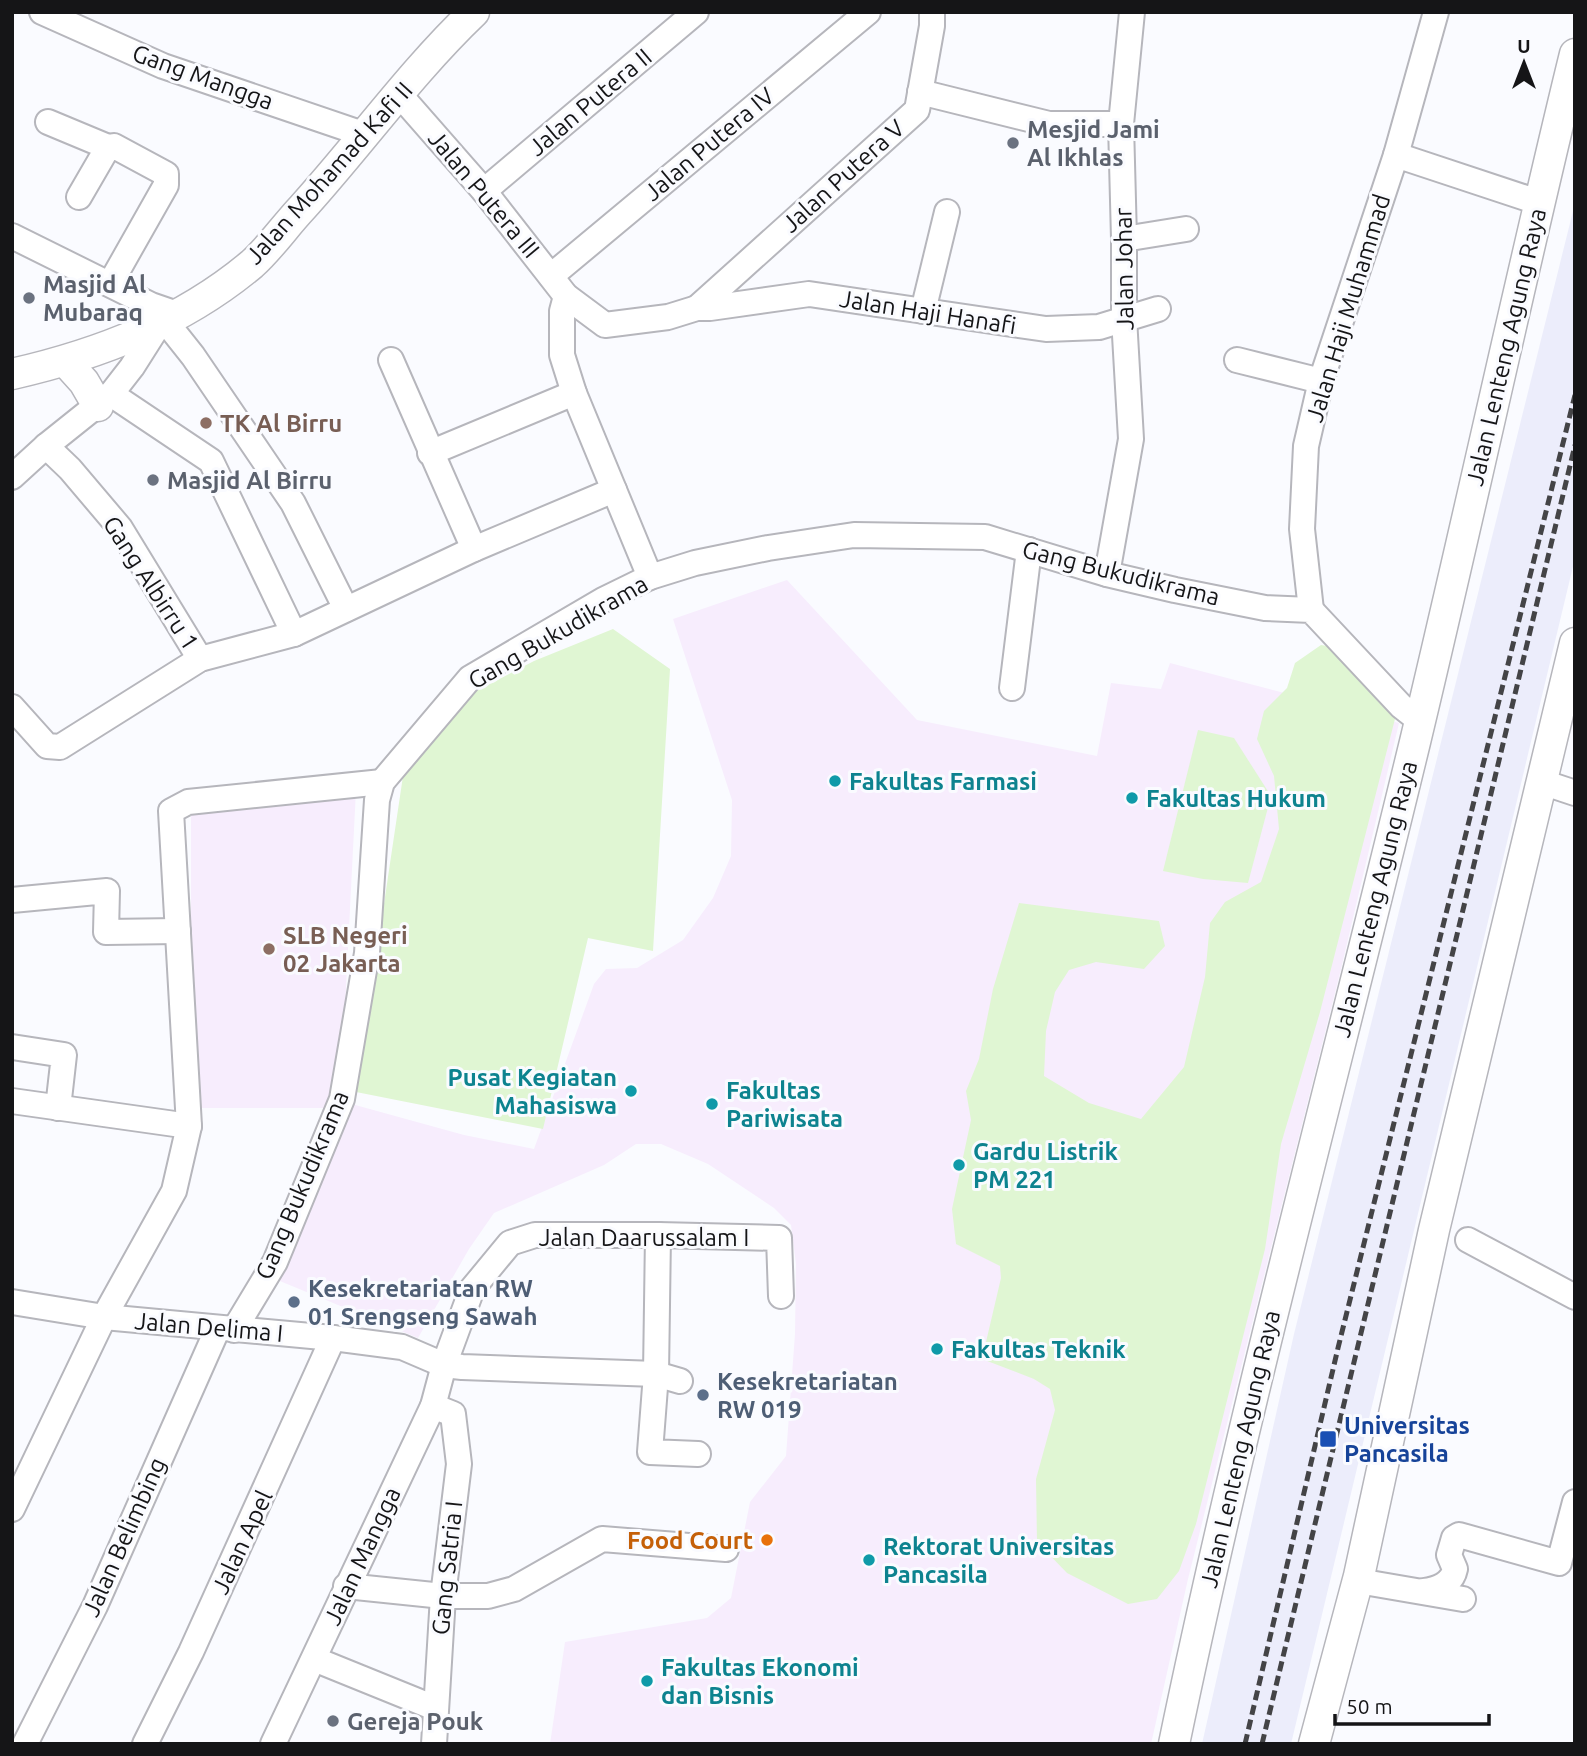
<svg xmlns="http://www.w3.org/2000/svg" width="1587" height="1756" font-family="Ubuntu,sans-serif">
<rect width="100%" height="100%" fill="#fafbff"/>
<!-- built -->
<path fill="#ecedfb" d="M1575 203V558L1291 1744H1202L1294 1334Z"/>
<!-- education -->
<path fill="#f7edfd" d="M787 580 917 720 1097 756 1111 683 1161 689 1170 663 1399 723 1340 973 1188 1579 1151 1744H550L565 1642 707 1618 731 1598 750 1502 786 1456 795 1334 796 1264 791 1225 774 1208 708 1164 661 1144H636L604 1165 494 1213 469 1249 418 1338 275 1279 336 1108H191V790H356L340 1106 348 1103 464 1135 534 1149 594 984 606 969 637 968 683 940 713 898 731 856 732 800 673 619Z"/>
<!-- green -->
<g fill="#e0f6d3">
<path d="M613 629 670 669 653 951 588 938 543 1129 356 1092 403 776 416 753 463 698 534 661Z"/>
<path d="M1321 645 1339 648 1396 715 1320 1012 1281 1144 1265 1249 1196 1524 1179 1571 1157 1599 1128 1604 1067 1573 1037 1542 1036 1479 1055 1410 1050 1389 1034 1379 982 1359 1001 1278 1000 1266 956 1244 952 1209 971 1120 966 1091 979 1059 993 989 1019 903 1159 921 1165 946 1144 969 1096 962 1069 970 1055 992 1046 1031 1044 1076 1089 1103 1141 1119 1184 1067 1205 977 1210 923 1225 902 1261 882 1279 829 1274 776 1257 739 1264 711 1287 688 1295 663Z"/>
<path d="M1198 730 1234 738 1271 796 1248 883 1203 879 1163 871Z"/>
</g>
<g fill="none" stroke-linecap="round" stroke-linejoin="round">
<defs>
<g id="minor">
<path d="M42 12 163 66 366 135"/>
<path d="M920 92 1049 124H1121"/>
<path d="M399 94 484 191 566 296 605 325 668 317 697 308H710L809 294 1046 329 1099 327 1158 309"/>
<path d="M48 122 108 147"/>
<path d="M1396 155 1538 202"/>
<path d="M484 191 696 12"/>
<path d="M79 197 108 147 114 146 166 174V185L110 284"/>
<path d="M12 236 151 305 180 315"/>
<path d="M1124 239 1186 229"/>
<path d="M551 276 868 12"/>
<path d="M566 296 562 311V355L574 393 650 577"/>
<path d="M697 308 917 110 932 26V12"/>
<path d="M923 311 947 212"/>
<path d="M166 322 193 356 293 503 346 609"/>
<path d="M391 360 474 549"/>
<path d="M1237 360 1321 381"/>
<path d="M111 394 211 461 294 634"/>
<path d="M46 446 70 469 120 528 200 659"/>
<path d="M430 453 574 393"/>
<path d="M12 477 46 446 111 394 132 367 158 326"/>
<path d="M1107 574 1131 439 1124 318V239L1121 124 1132 12"/>
<path d="M1311 610 1302 529 1306 446 1321 381 1396 155 1436 12"/>
<path d="M1012 688 1029 550"/>
<path d="M12 707 47 746 60 747 200 659 294 634 474 549 614 490"/>
<path d="M1542 782 1575 793"/>
<path d="M12 900 107 891 106 932 178 931"/>
<path d="M12 1047 64 1055 58 1108"/>
<path d="M12 1101 189 1126"/>
<path d="M658 1235 656 1374 650 1452 698 1454"/>
<path d="M1468 1240 1575 1297"/>
<path d="M12 1302 104 1317 333 1338 402 1347 444 1365 462 1367 656 1374 680 1381"/>
<path d="M234 1330 275 1262 342 1099 367 953 377 800 382 782 470 678 603 600 650 577 695 563 768 548 854 535 985 537 1107 574 1175 590 1265 608 1311 610 1401 706 1420 721"/>
<path d="M433 1406 453 1414 459 1464 443 1596 434 1744"/>
<path d="M12 1509 104 1317 174 1191 189 1126 171 811 188 802 382 782"/>
<path d="M1358 1581 1463 1599"/>
<path d="M346 1586 443 1596H488L514 1589 602 1539 726 1549"/>
<path d="M1424 1591C1438 1589 1452 1584 1455 1569L1449 1555 1454 1538 1459 1535 1559 1563 1575 1502"/>
<path d="M314 1659 435 1708"/>
<path d="M25 1744 95 1606 218 1328"/>
<path d="M145 1744 191 1652 333 1338"/>
<path d="M273 1744 433 1406 444 1365 472 1289 510 1243 535 1235H658L779 1238 781 1296"/>
</g>
<g id="major">
<path d="M66 362 84 382 98 406"/>
<path d="M12 374C100 354 183 322 252 264 270 248 285 226 302 208 360 144 411 72 474 12"/>
<path d="M1174 1744C1244 1407 1334 1076 1415 742 1470 513 1519 283 1575 54"/>
<path d="M1314 1744 1359 1576 1434 1230 1575 643"/>
</g>
</defs>
<!-- minor casing -->
<use href="#minor" stroke="#b6b6bc" stroke-width="28"/>
<!-- major casing -->
<use href="#major" stroke="#b6b6bc" stroke-width="33"/>
<!-- minor -->
<use href="#minor" stroke="#fff" stroke-width="24"/>
<!-- major -->
<use href="#major" stroke="#fff" stroke-width="30"/>
<!-- rail -->
<g stroke="#444446" stroke-width="5" stroke-dasharray="10 5" stroke-linecap="butt">
<path d="M1245 1744 1338 1348 1575 395"/>
<path d="M1262 1744 1575 445"/>
</g>
</g>
<!-- markers -->
<g fill="#6b7280" stroke="#fafbff" stroke-width="2.5">
<circle cx="1013" cy="143" r="7"/>
<circle cx="29" cy="298" r="7"/>
<circle cx="153" cy="480" r="7"/>
<circle cx="333" cy="1721" r="7"/>
</g>
<g fill="#8d6e63" stroke="#fafbff" stroke-width="2.5">
<circle cx="206" cy="423" r="7"/>
<circle cx="269" cy="949" r="7"/>
</g>
<g fill="#0f9aa8" stroke="#fafbff" stroke-width="2.5">
<circle cx="835" cy="781" r="7"/>
<circle cx="1132" cy="798" r="7"/>
<circle cx="631" cy="1091" r="7"/>
<circle cx="712" cy="1104" r="7"/>
<circle cx="959" cy="1165" r="7"/>
<circle cx="937" cy="1349" r="7"/>
<circle cx="869" cy="1560" r="7"/>
<circle cx="647" cy="1681" r="7"/>
</g>
<g fill="#5c6f8a" stroke="#fafbff" stroke-width="2.5">
<circle cx="294" cy="1302" r="7"/>
<circle cx="703" cy="1395" r="7"/>
</g>
<rect fill="#1a4fb4" stroke="#fafbff" stroke-width="2.5" x="1319" y="1430" width="18" height="18" rx="3.5"/>
<circle fill="#e8710a" stroke="#fafbff" stroke-width="2.5" cx="767" cy="1540" r="7"/>
<g text-anchor="middle" dominant-baseline="central" stroke-width="6" stroke-linejoin="round" paint-order="stroke">
<!-- street labels -->
<g font-size="24" fill="#151517" stroke="#fafbff">
<text transform="translate(203 77) rotate(20)">Gang Mangga</text>
<text transform="translate(590 102) rotate(-40)">Jalan Putera II</text>
<text transform="translate(709 144) rotate(-40)">Jalan Putera IV</text>
<text transform="translate(329 173) rotate(-48)">Jalan Mohamad Kafi II</text>
<text transform="translate(843 176) rotate(-42)">Jalan Putera V</text>
<text transform="translate(484 194) rotate(50)">Jalan Putera III</text>
<text transform="translate(1124 269) rotate(-91)">Jalan Johar</text>
<text transform="translate(1348 308) rotate(-73)">Jalan Haji Muhammad</text>
<text transform="translate(928 312) rotate(9)">Jalan Haji Hanafi</text>
<text transform="translate(1506 347) rotate(-77)">Jalan Lenteng Agung Raya</text>
<text transform="translate(1121 573) rotate(14)">Gang Bukudikrama</text>
<text transform="translate(151 583) rotate(57)">Gang Albirru 1</text>
<text transform="translate(558 632) rotate(-30)">Gang Bukudikrama</text>
<text transform="translate(1375 899) rotate(-76)">Jalan Lenteng Agung Raya</text>
<text transform="translate(302 1185) rotate(-67)">Gang Bukudikrama</text>
<text x="644" y="1237">Jalan Daarussalam I</text>
<text transform="translate(209 1327) rotate(5)">Jalan Delima I</text>
<text transform="translate(1240 1449) rotate(-77)">Jalan Lenteng Agung Raya</text>
<text transform="translate(124 1537) rotate(-66)">Jalan Belimbing</text>
<text transform="translate(242 1542) rotate(-65)">Jalan Apel</text>
<text transform="translate(362 1556) rotate(-65)">Jalan Mangga</text>
<text transform="translate(447 1568) rotate(-84)">Gang Satria I</text>
</g>
<!-- worship labels -->
<g font-size="24" font-weight="bold" fill="#5b616d" stroke="#fafbff" text-anchor="start">
<text x="1027" y="129">Mesjid Jami<tspan x="1027" dy="28">Al Ikhlas</tspan></text>
<text x="43" y="284">Masjid Al<tspan x="43" dy="28">Mubaraq</tspan></text>
<text x="167" y="480">Masjid Al Birru</text>
<text x="347" y="1721">Gereja Pouk</text>
</g>
<!-- education labels -->
<g font-size="24" font-weight="bold" fill="#785e54" stroke="#fafbff" text-anchor="start">
<text x="220" y="423">TK Al Birru</text>
<text x="283" y="935">SLB Negeri<tspan x="283" dy="28">02 Jakarta</tspan></text>
</g>
<!-- culture labels -->
<g font-size="24" font-weight="bold" fill="#0d838f" stroke="#fafbff" text-anchor="start">
<text x="849" y="781">Fakultas Farmasi</text>
<text x="1146" y="798">Fakultas Hukum</text>
<text x="617" y="1077" text-anchor="end">Pusat Kegiatan<tspan x="617" dy="28">Mahasiswa</tspan></text>
<text x="726" y="1090">Fakultas<tspan x="726" dy="28">Pariwisata</tspan></text>
<text x="973" y="1151">Gardu Listrik<tspan x="973" dy="28">PM 221</tspan></text>
<text x="951" y="1349">Fakultas Teknik</text>
<text x="883" y="1546">Rektorat Universitas<tspan x="883" dy="28">Pancasila</tspan></text>
<text x="661" y="1667">Fakultas Ekonomi<tspan x="661" dy="28">dan Bisnis</tspan></text>
</g>
<!-- service labels -->
<g font-size="24" font-weight="bold" fill="#4e5e75" stroke="#fafbff" text-anchor="start">
<text x="308" y="1288">Kesekretariatan RW<tspan x="308" dy="28">01 Srengseng Sawah</tspan></text>
<text x="717" y="1381">Kesekretariatan<tspan x="717" dy="28">RW 019</tspan></text>
</g>
<!-- transit labels -->
<g font-size="24" font-weight="bold" fill="#164399" stroke="#fafbff" text-anchor="start">
<text x="1344" y="1425">Universitas<tspan x="1344" dy="28">Pancasila</tspan></text>
</g>
<!-- food labels -->
<g font-size="24" font-weight="bold" fill="#c56008" stroke="#fafbff" text-anchor="end">
<text x="753" y="1540">Food Court</text>
</g>
</g>
<!-- border -->
<rect width="1587" height="1756" fill="none" stroke="#151517" stroke-width="28"/>
<!-- north arrow -->
<g transform="translate(1524 63)" stroke="#fafbff" stroke-width="5" paint-order="stroke">
<path d="M0-5L12 26L0 18L-12 26Z" fill="#151517"/>
<text y="-10" font-size="19" font-weight="bold" text-anchor="middle" fill="#151517">U</text>
</g>
<!-- scale -->
<path d="M1335 1714v10h154v-10" fill="none" stroke="#151517" stroke-width="3.5"/>
<text x="1346" y="1714" font-size="21" fill="#151517" stroke="#fafbff" stroke-width="5" paint-order="stroke">50 m</text>
</svg>
